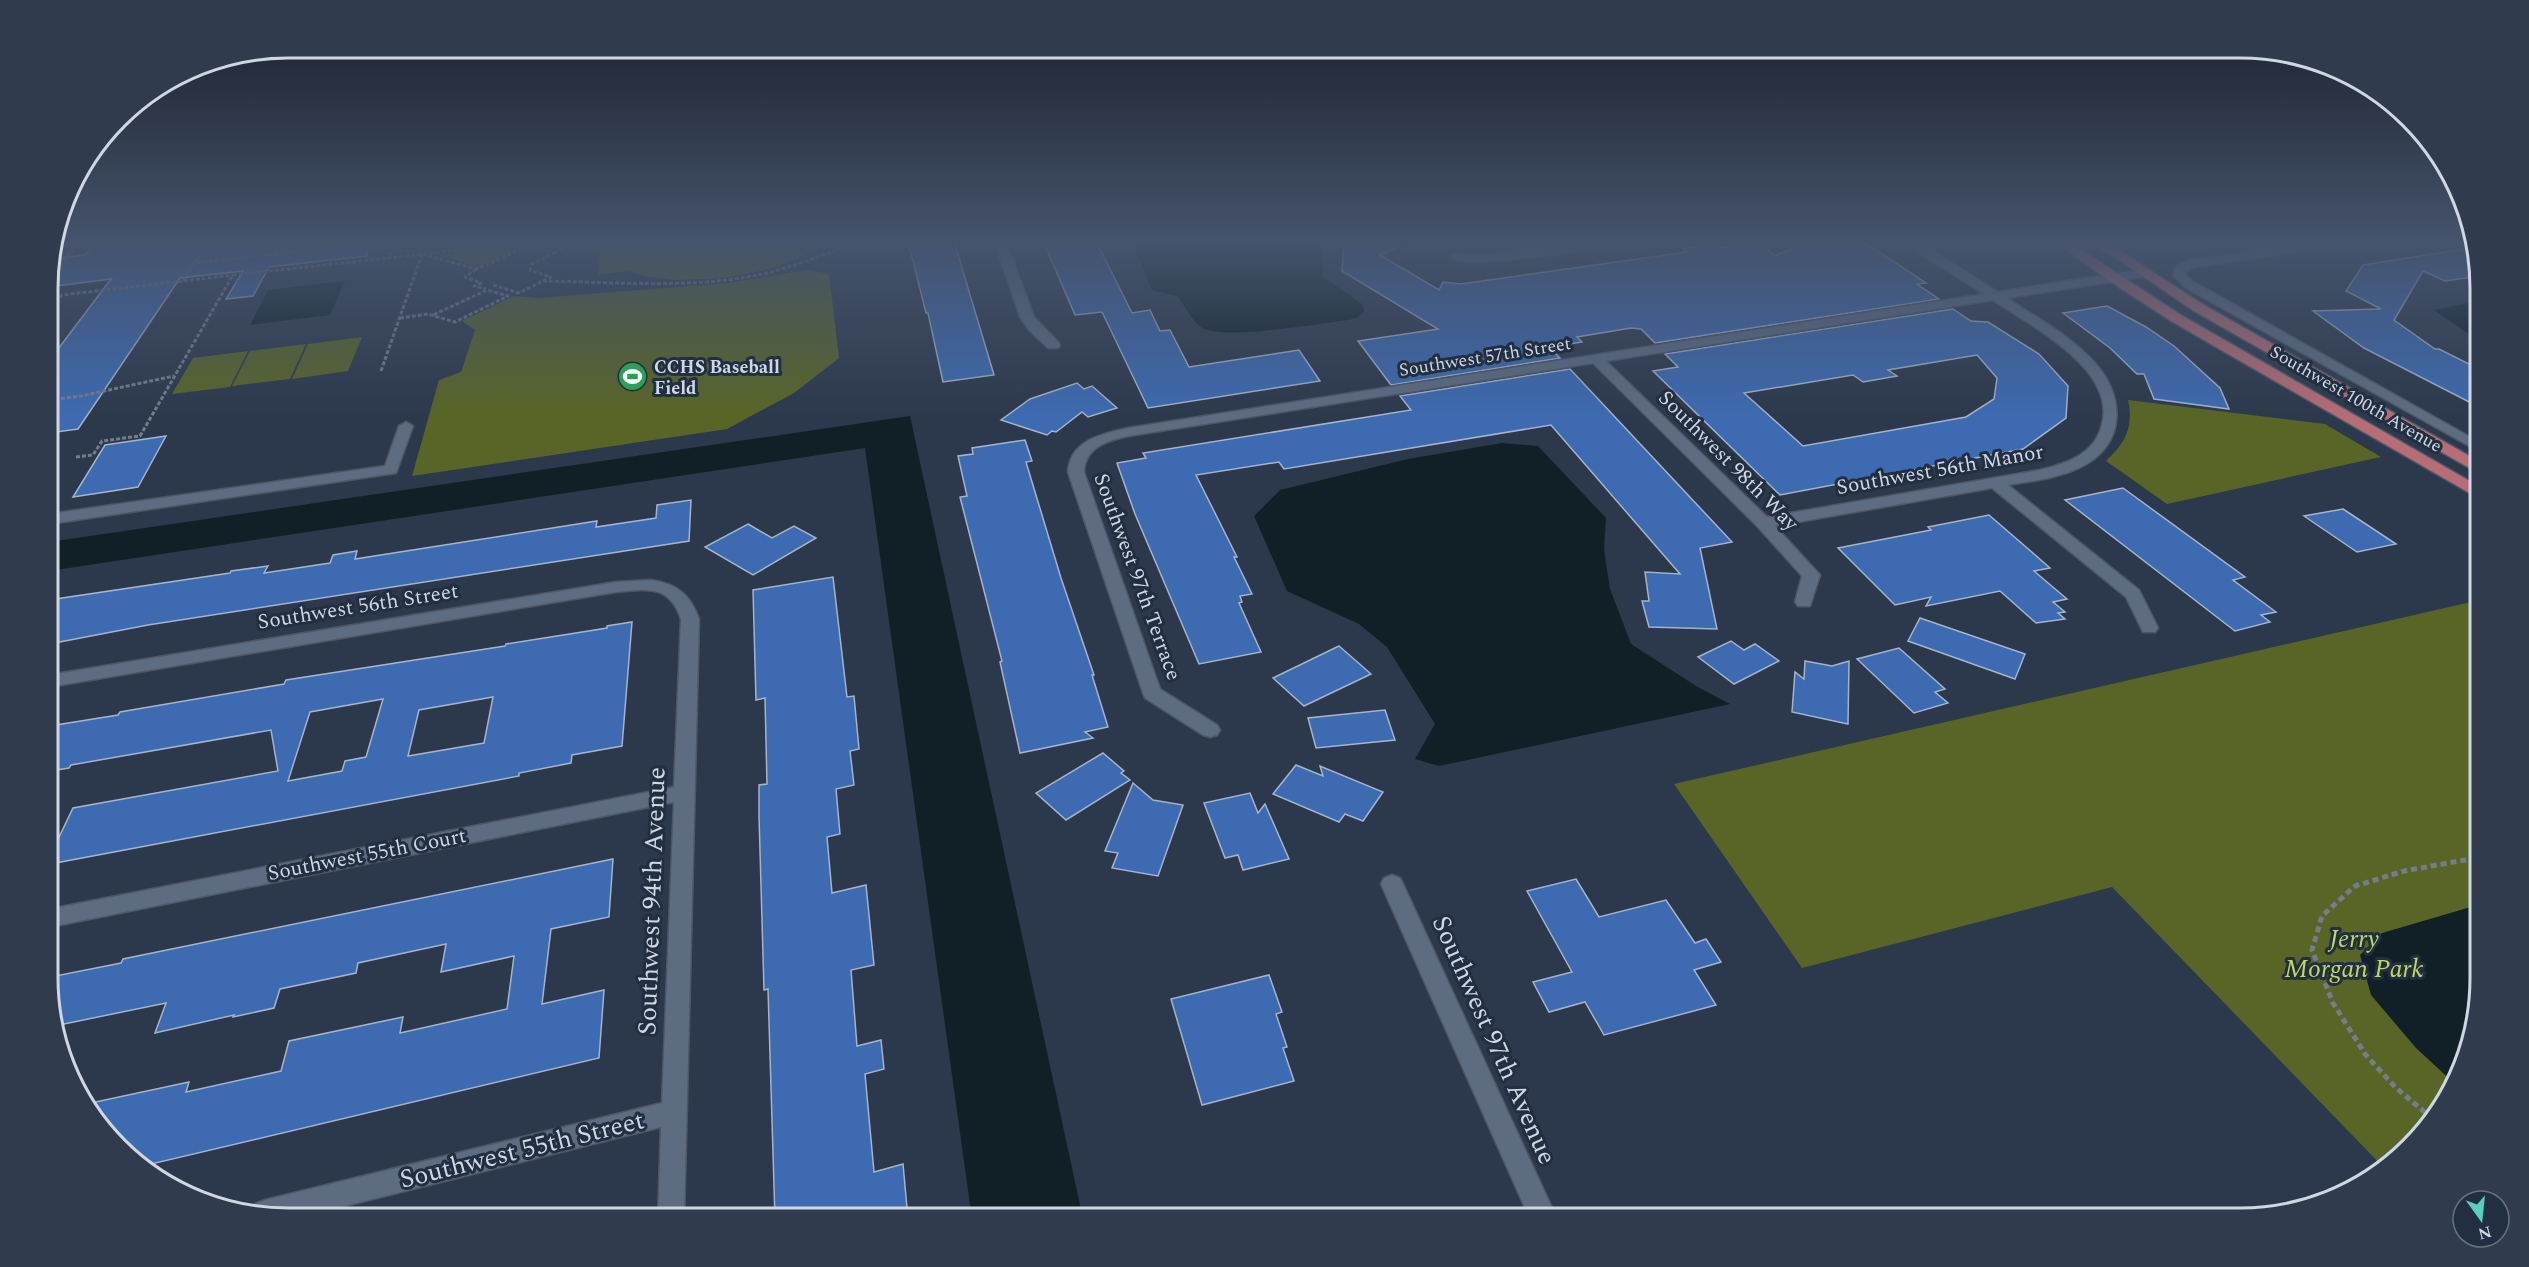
<svg xmlns="http://www.w3.org/2000/svg" width="2529" height="1267" font-family="Spectral,serif">
<rect width="100%" height="100%" fill="#2c384b"/>
<!-- green -->
<g fill="#596526">
<path d="M402 241H489L488 244 392 255 397 242Z"/>
<path d="M601 241H845L846 245 817 248 795 260 769 269 725 278 677 280 649 277 628 271 598 275Z"/>
<path d="M518 245 522 247 478 267 438 255Z"/>
<path d="M807 270 829 274 839 358 794 393 727 429 412 476 439 380 461 372 475 330 462 321 514 296 539 298 728 283Z"/>
<path d="M362 337 348 371 292 379 308 344Z"/>
<path d="M306 344 290 379 232 386 250 351Z"/>
<path d="M248 351 230 387 172 394 193 358Z"/>
<path d="M2128 400 2325 424 2381 457 2167 504 2106 461C2125 443 2134 428 2128 400Z"/>
<path d="M2480 600 2481 979 2456 1085 2422 1137 2385 1169 2112 887 1802 968 1674 784Z"/>
</g>
<!-- water -->
<g fill="#102026">
<path d="M1132 241H1321L1323 277 1362 304 1364 311 1358 317 1349 320C1322 323 1218 342 1199 326 1191 318 1184 305 1177 296L1152 290Z"/>
<path d="M345 281 330 315 250 325 268 290Z"/>
<path d="M2479 301V341L2434 310Z"/>
<path d="M910 416 1083 1219H972L865 448 49 571V542Z"/>
<path d="M1502 443 1538 446 1606 518 1604 550 1610 589 1631 644 1696 686 1730 704 1439 766 1415 759 1435 724 1387 647 1359 624 1287 591 1254 516 1280 490 1408 459Z"/>
<path d="M2481 904V979L2456 1085 2416 1048 2371 995 2360 955 2382 933Z"/>
</g>
<!-- building -->
<g fill="#3d6ab1" stroke="#a4b4cb" stroke-width="1.5" fill-rule="evenodd">
<path d="M106 241H367V256L269 267 253 296 226 299 243 271 180 278 78 429 49 433V361L111 279 49 287V272L52 259 85 255 93 246 103 245Z"/>
<path d="M908 241H954L994 375 943 382 928 313H926Z"/>
<path d="M1043 241H1096L1132 313 1150 310 1160 331 1170 330 1189 367 1299 350 1320 381 1148 408 1102 312 1075 315Z"/>
<path d="M1344 241H1411L1380 255 1439 290 1443 282 1461 284 1687 252 1683 249 1713 245 1718 248 1756 242 1775 256 1809 241H1855L1873 248 1926 283 1917 284 1939 299 1655 343 1641 329 1631 328 1577 337 1582 342 1549 347 1560 358 1391 385 1358 341 1438 329 1342 271Z"/>
<path d="M2476 247 2479 276 2445 281 2423 271 2394 320 2435 349H2439L2479 369V407L2364 348 2313 311 2381 309 2346 291 2363 265Z"/>
<path d="M2107 306 2146 327 2174 346 2220 388 2229 409 2154 399 2144 374H2137L2110 348 2063 313Z"/>
<path d="M1953 309 1971 321 1988 322 2039 354 2068 386 2066 418 2023 449 1780 495 1653 371 1678 367 1665 354ZM1977 355 1997 378 1994 399 1966 417 1803 446 1744 393 1853 375 1863 382 1897 376 1888 370Z"/>
<path d="M1570 369 1732 542 1700 548 1717 629 1649 627 1642 601H1649L1645 572 1680 574 1551 425 1284 469 1279 462 1196 475 1237 557H1234L1252 594 1240 596 1242 602 1239 603 1261 652 1199 664 1135 514 1117 463 1146 458 1143 453 1411 410 1400 396Z"/>
<path d="M1077 383 1084 389 1092 386 1117 408 1088 417 1082 412 1056 432 1052 431 1047 435 1001 420 1030 399Z"/>
<path d="M166 436 138 487 73 497 105 445Z"/>
<path d="M1025 440 1032 461 1026 462 1061 578 1094 675H1092L1108 727 1085 732 1093 738 1020 753 1000 662 1002 661 960 497 967 496 958 456 973 454 972 448Z"/>
<path d="M2123 488 2245 577 2233 580 2276 612 2261 615 2270 622 2235 631 2065 500Z"/>
<path d="M691 500 689 541 148 625 49 644V600L230 573 231 571 268 566 264 573 330 563 333 555 357 551 355 559 597 521 596 527 656 518 657 505Z"/>
<path d="M2343 509 2396 544 2357 552 2304 516Z"/>
<path d="M1989 515 2050 568 2034 571 2067 599 2053 602 2065 612 2058 613 2065 619 2036 623 2000 591 1926 606 1931 597 1895 605 1838 548 1931 530 1928 527Z"/>
<path d="M748 524 772 538 794 526 816 538 753 575 705 547Z"/>
<path d="M833 577 847 697 854 696 859 749 850 751 854 785 836 789 840 834 827 837 832 893 866 885 874 965 851 970 857 1046 881 1040 884 1069 865 1074 874 1172 903 1164 908 1219H775L768 989 764 990 759 816V785L767 784 765 698 756 700 753 590Z"/>
<path d="M1920 618 2025 654 2015 679 1908 641Z"/>
<path d="M632 622 622 746 572 755 571 763 519 773V776L50 864V856L73 808 278 771 271 730 71 765 69 768 50 771V726L118 715 120 712 284 684 286 680 505 646 506 644 607 628V626ZM493 697 484 743 408 756 419 710ZM383 699 366 757 345 761 342 771 288 781 310 712Z"/>
<path d="M1731 641 1744 650 1755 644 1779 661 1734 684 1698 657Z"/>
<path d="M1339 646 1371 674 1304 706 1273 678Z"/>
<path d="M1899 648 1945 689 1935 692 1948 703 1914 713 1857 659Z"/>
<path d="M1805 661 1832 666 1849 661 1848 724 1792 712 1795 672 1804 679Z"/>
<path d="M1385 710 1395 740 1316 748 1308 718Z"/>
<path d="M1103 753 1124 771 1121 773 1130 780 1066 820 1036 793Z"/>
<path d="M1296 765 1323 776 1320 766 1383 792 1363 821 1345 814 1339 822 1273 794Z"/>
<path d="M1133 783 1153 800 1183 805 1158 876 1112 868 1118 853 1105 851Z"/>
<path d="M1250 793 1258 813 1265 804 1289 859 1243 870 1238 855 1225 858 1204 803Z"/>
<path d="M613 859 609 917 551 929 542 1004 604 990 599 1058 147 1165 98 1125 86 1104 189 1082 186 1092 281 1071 289 1041 403 1017 400 1033 507 1009 514 956 441 972 446 944 358 963 356 973 280 989 274 1008 233 1017 234 1015 155 1033 166 1003 54 1026 50 1010V977L121 963 123 959Z"/>
<path d="M1576 879 1599 917 1666 900 1695 943 1706 939 1721 962 1694 970 1716 1005 1604 1035 1585 1002 1549 1012 1533 982 1572 972 1527 891Z"/>
<path d="M1269 975 1282 1012 1276 1014 1287 1047 1283 1048 1294 1081 1202 1105 1171 999Z"/>
</g>
<g fill="none" stroke-linecap="round" stroke-linejoin="round">
<defs>
<g id="minor">
<path d="M994 241H1006L1034 317 1058 342 1060 345 1058 348H1048L1028 329 1020 317Z"/>
<path d="M1596 241H1627L1621 245C1594 248 1465 271 1450 257L1456 253 1493 254Z"/>
<path d="M1900 241H1915L1924 245 1998 292 2143 269 2149 273 2143 277 2007 298C2037 318 2071 336 2095 363 2125 396 2126 444 2083 466 2060 478 2033 481 2008 485L2139 590 2158 628 2155 632H2143L2126 597 1992 488 1775 526 1820 575 1810 606H1798L1795 602 1802 576 1757 526 1593 363 1128 436C1107 441 1085 447 1084 472L1160 689 1217 725 1220 730 1217 735 1210 737 1203 735 1145 698 1143 693 1068 472C1070 440 1102 434 1128 428L1984 294ZM1993 300C2032 327 2120 370 2101 428 2093 455 2065 464 2040 470L1767 517 1606 361Z"/>
<path d="M2318 241H2345L2339 245 2190 268 2185 274 2194 282 2479 442 2480 452 2186 288 2173 275 2176 266 2187 261Z"/>
<path d="M406 422 413 426 396 473 49 524V514L385 466 399 426Z"/>
<path d="M651 580C677 584 690 594 699 619L684 1219H658L661 1127 293 1219 253 1211 255 1204 265 1200 662 1103 674 802 50 927V909L674 787 681 619C669 584 647 589 616 592L49 687V675L616 582Z"/>
<path d="M1392 875 1400 878 1403 884 1557 1219H1530L1381 884 1384 878Z"/>
</g>
<g id="major">
<path d="M2055 241H2068L2181 315 2480 487V499L2171 321 2108 280Z"/>
<path d="M2091 241H2105L2204 305 2480 462V474L2194 311Z"/>
</g>
</defs>
<!-- minor casing -->
<use href="#minor" stroke="#4c5666" stroke-width="3"/>
<!-- major casing -->
<use href="#major" stroke="#4c5666" stroke-width="3"/>
<!-- path-far1 -->
<g stroke="#737d8d" stroke-width="3" stroke-dasharray="4 2" stroke-linecap="butt">
<path d="M396 241 388 258 422 254"/>
<path d="M521 242 535 241"/>
<path d="M519 243 529 246 476 269 422 254Z"/>
<path d="M554 253 561 249 562 241"/>
<path d="M54 254 71 252"/>
<path d="M195 262 209 241"/>
<path d="M476 269 465 277 481 283 474 286 486 289"/>
<path d="M49 280 80 241"/>
<path d="M183 281 194 263 395 241"/>
<path d="M543 281C618 282 698 290 771 272 797 265 823 255 849 246V241"/>
<path d="M493 285 519 293 551 277 530 270 531 265 554 253 529 246"/>
<path d="M49 296 62 295"/>
<path d="M49 312 62 295 233 275"/>
<path d="M400 318 428 314 455 322 508 296 487 290 433 315"/>
<path d="M381 371 422 254"/>
<path d="M49 400 81 396 174 376"/>
<path d="M76 457 93 455 102 441 140 436 233 275 388 258"/>
</g>
<!-- path -->
<path stroke="#737d8d" stroke-width="5" stroke-dasharray="6 4" stroke-linecap="butt" d="M2433 1119 2396 1088 2365 1054 2333 1003 2312 950 2322 916 2355 886 2404 871 2481 857"/>
<!-- minor -->
<use href="#minor" fill="#5e6c82" fill-rule="evenodd"/>
<!-- major -->
<use href="#major" fill="#b66d75" fill-rule="evenodd"/>
</g>
<!-- sky -->
<linearGradient id="sky" x2="0" y2="1"><stop stop-color="#181f29"/><stop offset="0.58" stop-color="#45536c"/><stop offset="1" stop-color="#45536c" stop-opacity="0"/></linearGradient>
<rect width="2529" height="418" fill="url(#sky)"/>
<!-- icons -->
<defs>
<symbol id="stadium-disc" viewBox="-11 -11 22 22"><circle r="9.5" fill="#2e9e5b" stroke="#222e41"/><path d="M0-5a6.5 5 0 1 0 0 10a6.5 5 0 1 0 0-10ZM-3.5-1.8h7v3.6h-7Z" fill="#fff"/></symbol>
</defs>
<g fill-rule="evenodd">
<use href="#stadium-disc" x="616" y="360" width="33" height="33"/>
</g>
<g text-anchor="middle" dominant-baseline="central" stroke-width="6" stroke-linejoin="round" paint-order="stroke">
<!-- far-street labels -->
<g font-size="18" fill="#cfd7e3" stroke="#222e41">
<text transform="translate(1485 357) rotate(-9)">Southwest 57th Street</text>
<text transform="translate(2356 399) rotate(30)">Southwest 100th Avenue</text>
</g>
<!-- far-poi labels -->
<g font-size="18" font-weight="bold" fill="#cfd7e3" stroke="#222e41" text-anchor="start">
<text x="654" y="367">CCHS Baseball<tspan x="654" dy="21">Field</tspan></text>
</g>
<!-- street labels -->
<g font-size="21" fill="#cfd7e3" stroke="#222e41">
<text transform="translate(1728 461) rotate(45)">Southwest 98th Way</text>
<text transform="translate(1940 470) rotate(-10)">Southwest 56th Manor</text>
<text transform="translate(1137 577) rotate(70)">Southwest 97th Terrace</text>
<text transform="translate(358 607) rotate(-9)">Southwest 56th Street</text>
<text transform="translate(367 855) rotate(-11)">Southwest 55th Court</text>
</g>
<!-- near-street labels -->
<g font-size="26" fill="#cfd7e3" stroke="#222e41">
<text transform="translate(652 901) rotate(-88)">Southwest 94th Avenue</text>
<text transform="translate(1494 1040) rotate(66)">Southwest 97th Avenue</text>
<text transform="translate(522 1150) rotate(-14)">Southwest 55th Street</text>
</g>
<!-- near-park labels -->
<g font-size="26" font-style="italic" fill="#c0d95c" stroke="#222e41">
<text x="2354" y="939">Jerry<tspan x="2354" dy="30">Morgan Park</tspan></text>
</g>
</g>
<!-- crop -->
<path d="M0 0H2529V1267H0ZM288 58H2240A230 230 0 0 1 2470 288V978A230 230 0 0 1 2240 1208H288A230 230 0 0 1 58 978V288A230 230 0 0 1 288 58Z" fill="#303c4e" fill-rule="evenodd"/>
<path fill="none" stroke="#cfd7e3" stroke-width="3" d="M288 58H2240A230 230 0 0 1 2470 288V978A230 230 0 0 1 2240 1208H288A230 230 0 0 1 58 978V288A230 230 0 0 1 288 58Z"/>
<!-- north arrow -->
<g transform="translate(2481 1219) rotate(165)"><circle r="28" fill="#222e41" stroke="#677282" stroke-width="1.5"/>
<path d="M0-4.5L10 22L0 15L-10 22Z" fill="#59cebe"/>
<text y="-9" font-size="16" font-weight="bold" text-anchor="middle" fill="#cfd7e3">N</text>
</g>
</svg>
